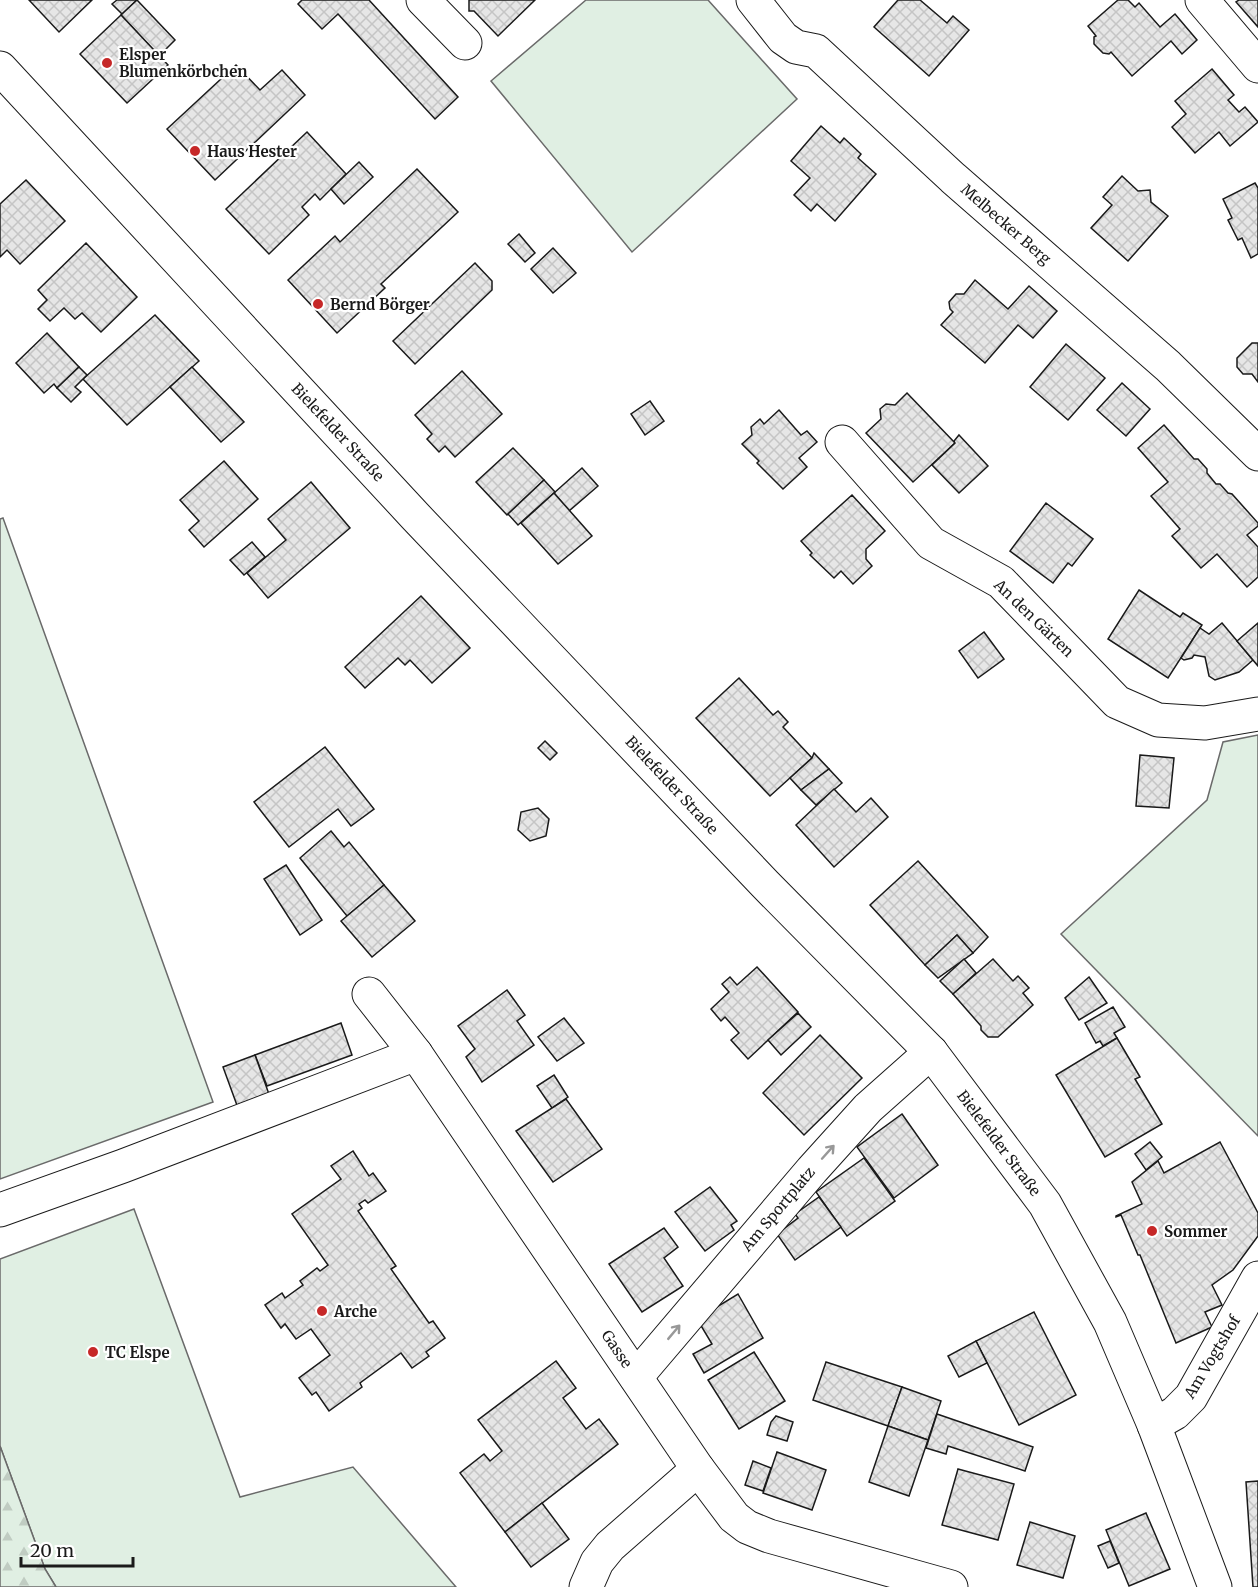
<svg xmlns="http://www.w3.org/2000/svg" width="1258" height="1587" font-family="Merriweather,serif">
<defs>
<pattern id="forest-firs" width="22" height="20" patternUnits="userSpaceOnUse" patternTransform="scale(1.5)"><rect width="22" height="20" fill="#e0efe3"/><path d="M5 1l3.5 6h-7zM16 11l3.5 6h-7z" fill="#c0ccc2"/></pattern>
<pattern id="building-cross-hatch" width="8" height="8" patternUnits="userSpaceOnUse" patternTransform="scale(1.5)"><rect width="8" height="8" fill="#e6e6e6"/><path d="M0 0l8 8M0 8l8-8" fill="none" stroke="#c5c5c5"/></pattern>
</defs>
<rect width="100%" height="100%" fill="#fff"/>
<!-- grass -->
<g fill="#e0efe3" stroke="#6a6a6a" stroke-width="1.5">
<path d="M586 0H708L797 99 632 252 491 81Z"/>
<path d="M3 518 213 1102 0 1179V519Z"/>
<path d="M1258 735V1136L1061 934 1207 800 1223 742Z"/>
<path d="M134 1209 240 1497 353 1467 456 1587H56L45 1569 0 1446V1259Z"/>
</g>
<!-- forest -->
<path fill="url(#forest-firs)" stroke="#6a6a6a" stroke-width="1.5" d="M0 1446 45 1569 56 1587H0Z"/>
<!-- building -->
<g fill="url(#building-cross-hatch)" stroke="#1a1a1a" stroke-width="1.5">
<path d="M29 0H92L59 32Z"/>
<path d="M117 0H137L122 14 112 4Z"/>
<path d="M137 0 175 40 159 56 121 15Z"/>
<path d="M302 0H369L458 97 435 119 338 14 322 29 298 4Z"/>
<path d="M469 0H535L498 36 474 11H469Z"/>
<path d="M898 0H920L947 23 953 16 969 30 929 76 874 27Z"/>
<path d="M1118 0H1128L1135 7 1139 3 1160 27 1175 14 1197 40 1182 54 1171 41 1132 76 1111 52 1109 54 1103 53 1094 44V37L1096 36 1088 26Z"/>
<path d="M1239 0H1258V27L1236 2Z"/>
<path d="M121 15 168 65 127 103 80 54Z"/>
<path d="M236 65 260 90 282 70 305 95 215 180 167 129Z"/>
<path d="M1212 69 1234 95 1228 100 1239 112 1245 107 1258 122 1230 146 1219 132 1195 153 1172 127 1186 114 1175 101Z"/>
<path d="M821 126 840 143 844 138 861 154 858 158 876 174 835 221 817 204 811 211 794 195 810 178 791 161Z"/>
<path d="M307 132 346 174 320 200 315 194 302 207 309 215 269 254 226 209Z"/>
<path d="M359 162 373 177 344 204 331 189Z"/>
<path d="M417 169 458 212 381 284 385 288 337 333 288 280 335 236 340 242Z"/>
<path d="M1122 176 1138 191 1150 190 1151 202 1168 216 1128 261 1091 228 1112 205 1103 197Z"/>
<path d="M26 180 65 221 20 264 7 250 0 257V204Z"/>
<path d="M1255 183 1258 188V254L1251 258 1242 238 1238 240 1228 220 1232 218 1223 199Z"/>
<path d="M519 234 535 253 525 262 508 244Z"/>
<path d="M86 243 137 297 101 332 82 313 75 319 64 308 50 321 38 309 47 300 38 290Z"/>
<path d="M553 248 576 273 553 293 531 269Z"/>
<path d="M475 263 492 281V290L415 364 393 341Z"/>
<path d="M975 280 1008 309 1029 286 1057 311 1033 338 1018 325 985 363 941 325 953 312 950 309 949 302 956 294H964Z"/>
<path d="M155 315 199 361 127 425 83 379Z"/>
<path d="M47 333 79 367 57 388 54 384 44 393 16 363Z"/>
<path d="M1252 343H1258V382L1252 374H1243L1237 367V358Z"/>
<path d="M1066 344 1105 378 1068 420 1030 387Z"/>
<path d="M79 367 87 375 75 387 81 392 71 402 57 388Z"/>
<path d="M192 367 244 422 221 442 170 387Z"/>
<path d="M462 371 502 414 455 457 445 446 439 452 427 439 432 434 415 415Z"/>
<path d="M1122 383 1150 409 1126 436 1097 410Z"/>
<path d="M907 393 955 443 913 482 866 433 881 419 880 409 886 404 895 405Z"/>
<path d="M650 401 664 421 645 435 631 414Z"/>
<path d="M779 410 801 435 807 431 817 442 799 458 807 467 783 489 757 463 759 461 742 444 752 435 751 427 760 419 764 424Z"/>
<path d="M1164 425 1194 459H1198L1207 469V473L1216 484H1220L1228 493 1232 494 1258 523V526L1247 535 1258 547V577L1247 587 1217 554 1201 568 1172 536 1180 529 1151 496 1168 482 1138 448Z"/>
<path d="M959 435 988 466 959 493 932 465 955 443 954 441Z"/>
<path d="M513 448 544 480 507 515 476 482Z"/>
<path d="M224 461 258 499 204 547 189 530 199 521 180 500Z"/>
<path d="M582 468 598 486 569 511 554 493Z"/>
<path d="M544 480 555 492 518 525 508 514Z"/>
<path d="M311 482 350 528 268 598 247 573 286 540 268 519Z"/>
<path d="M554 493 592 536 558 564 521 523Z"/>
<path d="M852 495 885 531 866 549V559L872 566 853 584 841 571 834 578 810 555 812 553 801 541Z"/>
<path d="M1046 503 1093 539 1072 566 1068 563 1053 583 1010 551Z"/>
<path d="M252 542 265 557 244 575 230 560Z"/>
<path d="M1139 590 1180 617 1183 613 1202 625 1168 678 1108 639Z"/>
<path d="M421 596 470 648 432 683 410 660 405 665 398 658 365 688 345 667Z"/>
<path d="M1222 623 1253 660 1239 672 1215 680 1209 676 1205 657 1194 655 1192 658 1184 660 1181 658 1200 628 1209 634Z"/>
<path d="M1258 623V666L1237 641Z"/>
<path d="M984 632 1004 659 978 678 959 651Z"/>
<path d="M739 678 773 715 778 711 788 722 783 727 812 758 770 796 696 718Z"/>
<path d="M545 741 557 753 550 760 538 748Z"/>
<path d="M325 747 374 809 351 826 338 809 289 847 254 802Z"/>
<path d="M814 753 829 769 801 790 790 778 812 758Z"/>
<path d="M1140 755 1174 758 1169 808 1136 806Z"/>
<path d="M829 769 842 783 816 805 801 790Z"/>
<path d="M834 789 856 812 871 798 888 817 834 867 796 825Z"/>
<path d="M538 808 549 819 546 836 530 841 518 830 521 812Z"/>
<path d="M331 831 344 847 349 842 384 885 347 916 300 858Z"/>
<path d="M918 861 988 937 973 953 957 935 925 965 870 905Z"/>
<path d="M286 865 322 920 300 935 264 879Z"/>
<path d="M384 885 415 921 372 957 341 921Z"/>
<path d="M957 935 973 953 938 978 925 965Z"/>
<path d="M964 959 976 973 953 994 940 981Z"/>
<path d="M993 959 1013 981 1018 976 1029 988 1023 993 1033 1005 998 1037H988L981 1030V1026L953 994Z"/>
<path d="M757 967 798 1012 748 1059 731 1040 739 1033 725 1017 721 1021 711 1009 729 992 722 984 730 977 737 985Z"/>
<path d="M1089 977 1107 1003 1079 1020 1065 998Z"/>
<path d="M507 990 525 1015 517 1021 534 1045 482 1082 466 1057 475 1049 458 1026Z"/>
<path d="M1113 1007 1125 1027 1114 1033 1117 1038 1103 1046 1100 1041 1096 1043 1085 1023Z"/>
<path d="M798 1013 811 1027 781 1055 768 1040Z"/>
<path d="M564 1018 584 1043 557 1061 538 1037Z"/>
<path d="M341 1023 352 1055 267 1086 255 1055Z"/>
<path d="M820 1035 862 1078 804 1135 763 1093Z"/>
<path d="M1117 1038 1140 1077 1135 1079 1162 1124 1105 1157 1056 1075Z"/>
<path d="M255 1055 270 1097 238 1108 223 1067Z"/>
<path d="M554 1075 568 1097 552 1108 537 1086Z"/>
<path d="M566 1099 602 1149 553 1182 516 1131Z"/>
<path d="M902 1114 938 1165 894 1198 857 1147Z"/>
<path d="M1150 1142 1162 1157 1146 1170 1135 1154Z"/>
<path d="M1220 1142 1258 1213V1236L1233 1270 1212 1285 1222 1305 1205 1312 1212 1327 1176 1343 1140 1255H1138L1121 1215 1116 1217V1216L1142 1204 1132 1182 1158 1161 1164 1173Z"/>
<path d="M353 1151 369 1176 373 1173 386 1191 368 1203 365 1200 359 1204 362 1208 358 1211 396 1266 391 1269 429 1323 433 1321 445 1338 426 1352 429 1356 412 1368 401 1353 360 1383 362 1387 329 1411 316 1392 312 1395 299 1378 330 1355 311 1329 296 1339 285 1324 281 1328 265 1305 282 1293 285 1298 303 1285 300 1281 317 1268 320 1271 328 1265 292 1214 341 1179 331 1166Z"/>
<path d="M864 1158 895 1201 847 1236 816 1192Z"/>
<path d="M710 1187 737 1221 731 1225 734 1230 705 1251 675 1212Z"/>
<path d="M819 1197 841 1227 795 1260 777 1234 798 1218 795 1214Z"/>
<path d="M664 1228 678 1247 664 1258 683 1286 642 1312 609 1264Z"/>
<path d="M738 1294 763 1338 704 1373 693 1354 712 1344 697 1319Z"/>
<path d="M1034 1312 1076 1395 1019 1425 976 1341Z"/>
<path d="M976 1341 987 1363 959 1377 948 1356Z"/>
<path d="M754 1352 785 1401 739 1429 708 1380Z"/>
<path d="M556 1361 576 1388 563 1398 586 1429 599 1419 618 1444 505 1532 460 1473 484 1454 490 1461 502 1451 478 1420Z"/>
<path d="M826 1362 902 1387 888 1426 813 1400Z"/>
<path d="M902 1387 941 1401 928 1440 888 1426Z"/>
<path d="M937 1414 1033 1447 1025 1471 948 1446 946 1454 926 1448Z"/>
<path d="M776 1416 793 1422 787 1441 767 1435 771 1422Z"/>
<path d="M888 1426 928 1440 909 1496 869 1482Z"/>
<path d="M777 1452 826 1470 812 1510 763 1493Z"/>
<path d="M753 1461 771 1468 763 1491 745 1485Z"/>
<path d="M958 1469 1014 1484 998 1540 942 1525Z"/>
<path d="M1258 1481V1587H1253L1246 1482Z"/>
<path d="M542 1503 569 1539 531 1567 505 1532Z"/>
<path d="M1146 1513 1170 1569 1129 1586 1106 1530Z"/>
<path d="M1030 1522 1075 1536 1063 1578 1017 1565Z"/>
<path d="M1110 1541 1119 1563 1108 1568 1098 1546Z"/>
</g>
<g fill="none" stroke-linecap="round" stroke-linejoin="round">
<defs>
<g id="minor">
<path d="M423 0 465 43"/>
<path d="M753 0 783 38 796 47 816 51 953 178 1168 366 1258 454"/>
<path d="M1202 0 1258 66"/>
<path d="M842 442 931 543 1001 582 1117 702 1158 720 1205 723 1258 714"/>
<path d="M369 994 416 1054 698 1469 734 1517 747 1527 769 1536 951 1587"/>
<path d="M0 1210 123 1166 416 1054"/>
<path d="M636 1377 812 1170 868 1108 931 1052"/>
<path d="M1154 1425 1175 1413 1191 1397 1258 1278"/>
<path d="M586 1587 597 1562 610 1546 698 1469"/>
</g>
<path id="primary" d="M0 68 415 516 765 884 931 1052 1045 1204 1110 1322 1154 1425 1215 1587"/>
</defs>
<!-- minor casing -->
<use href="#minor" stroke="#1a1a1a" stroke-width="35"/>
<!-- primary casing -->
<use href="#primary" stroke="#1a1a1a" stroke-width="35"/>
<!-- minor -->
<use href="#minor" stroke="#fff" stroke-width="33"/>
<!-- primary -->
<use href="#primary" stroke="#fff" stroke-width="33"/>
</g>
<!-- one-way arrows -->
<defs><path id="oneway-shaft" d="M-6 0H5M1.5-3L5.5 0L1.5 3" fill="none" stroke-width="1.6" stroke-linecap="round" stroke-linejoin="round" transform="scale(1.5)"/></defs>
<g stroke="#989898">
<use href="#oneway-shaft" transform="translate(828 1152) rotate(-48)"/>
<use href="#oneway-shaft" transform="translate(674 1332) rotate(-50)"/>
</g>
<!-- markers -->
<g fill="#c62828" stroke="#fff" stroke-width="2">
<circle cx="107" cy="63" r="6"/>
<circle cx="195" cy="151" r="6"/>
<circle cx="318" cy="304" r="6"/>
<circle cx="1152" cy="1231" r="6"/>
<circle cx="322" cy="1311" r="6"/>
<circle cx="93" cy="1352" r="6"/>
</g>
<g text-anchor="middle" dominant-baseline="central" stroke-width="4.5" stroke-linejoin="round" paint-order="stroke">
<!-- poi labels -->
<g font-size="15" font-weight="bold" fill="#1a1a1a" stroke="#fff" text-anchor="start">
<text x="119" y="54">Elsper<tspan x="119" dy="17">Blumenkörbchen</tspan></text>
<text x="207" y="151">Haus Hester</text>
<text x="330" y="304">Bernd Börger</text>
<text x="1164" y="1231">Sommer</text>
<text x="334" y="1311">Arche</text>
<text x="105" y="1352">TC Elspe</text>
</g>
<!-- street labels -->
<g font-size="15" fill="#1a1a1a" stroke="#fff">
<text transform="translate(1006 224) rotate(41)">Melbecker Berg</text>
<text transform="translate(338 432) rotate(47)">Bielefelder Straße</text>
<text transform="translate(1034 618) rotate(44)">An den Gärten</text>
<text transform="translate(672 785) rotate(47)">Bielefelder Straße</text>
<text transform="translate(999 1143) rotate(53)">Bielefelder Straße</text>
<text transform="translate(778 1209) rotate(-50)">Am Sportplatz</text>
<text transform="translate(617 1349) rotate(56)">Gasse</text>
<text transform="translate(1212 1357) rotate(-59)">Am Vogtshof</text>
</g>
</g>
<!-- scale -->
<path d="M21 1557v9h112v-9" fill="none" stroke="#1a1a1a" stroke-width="3"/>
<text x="30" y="1557" font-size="18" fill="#1a1a1a" stroke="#ffffff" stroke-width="4.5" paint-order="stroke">20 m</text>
</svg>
